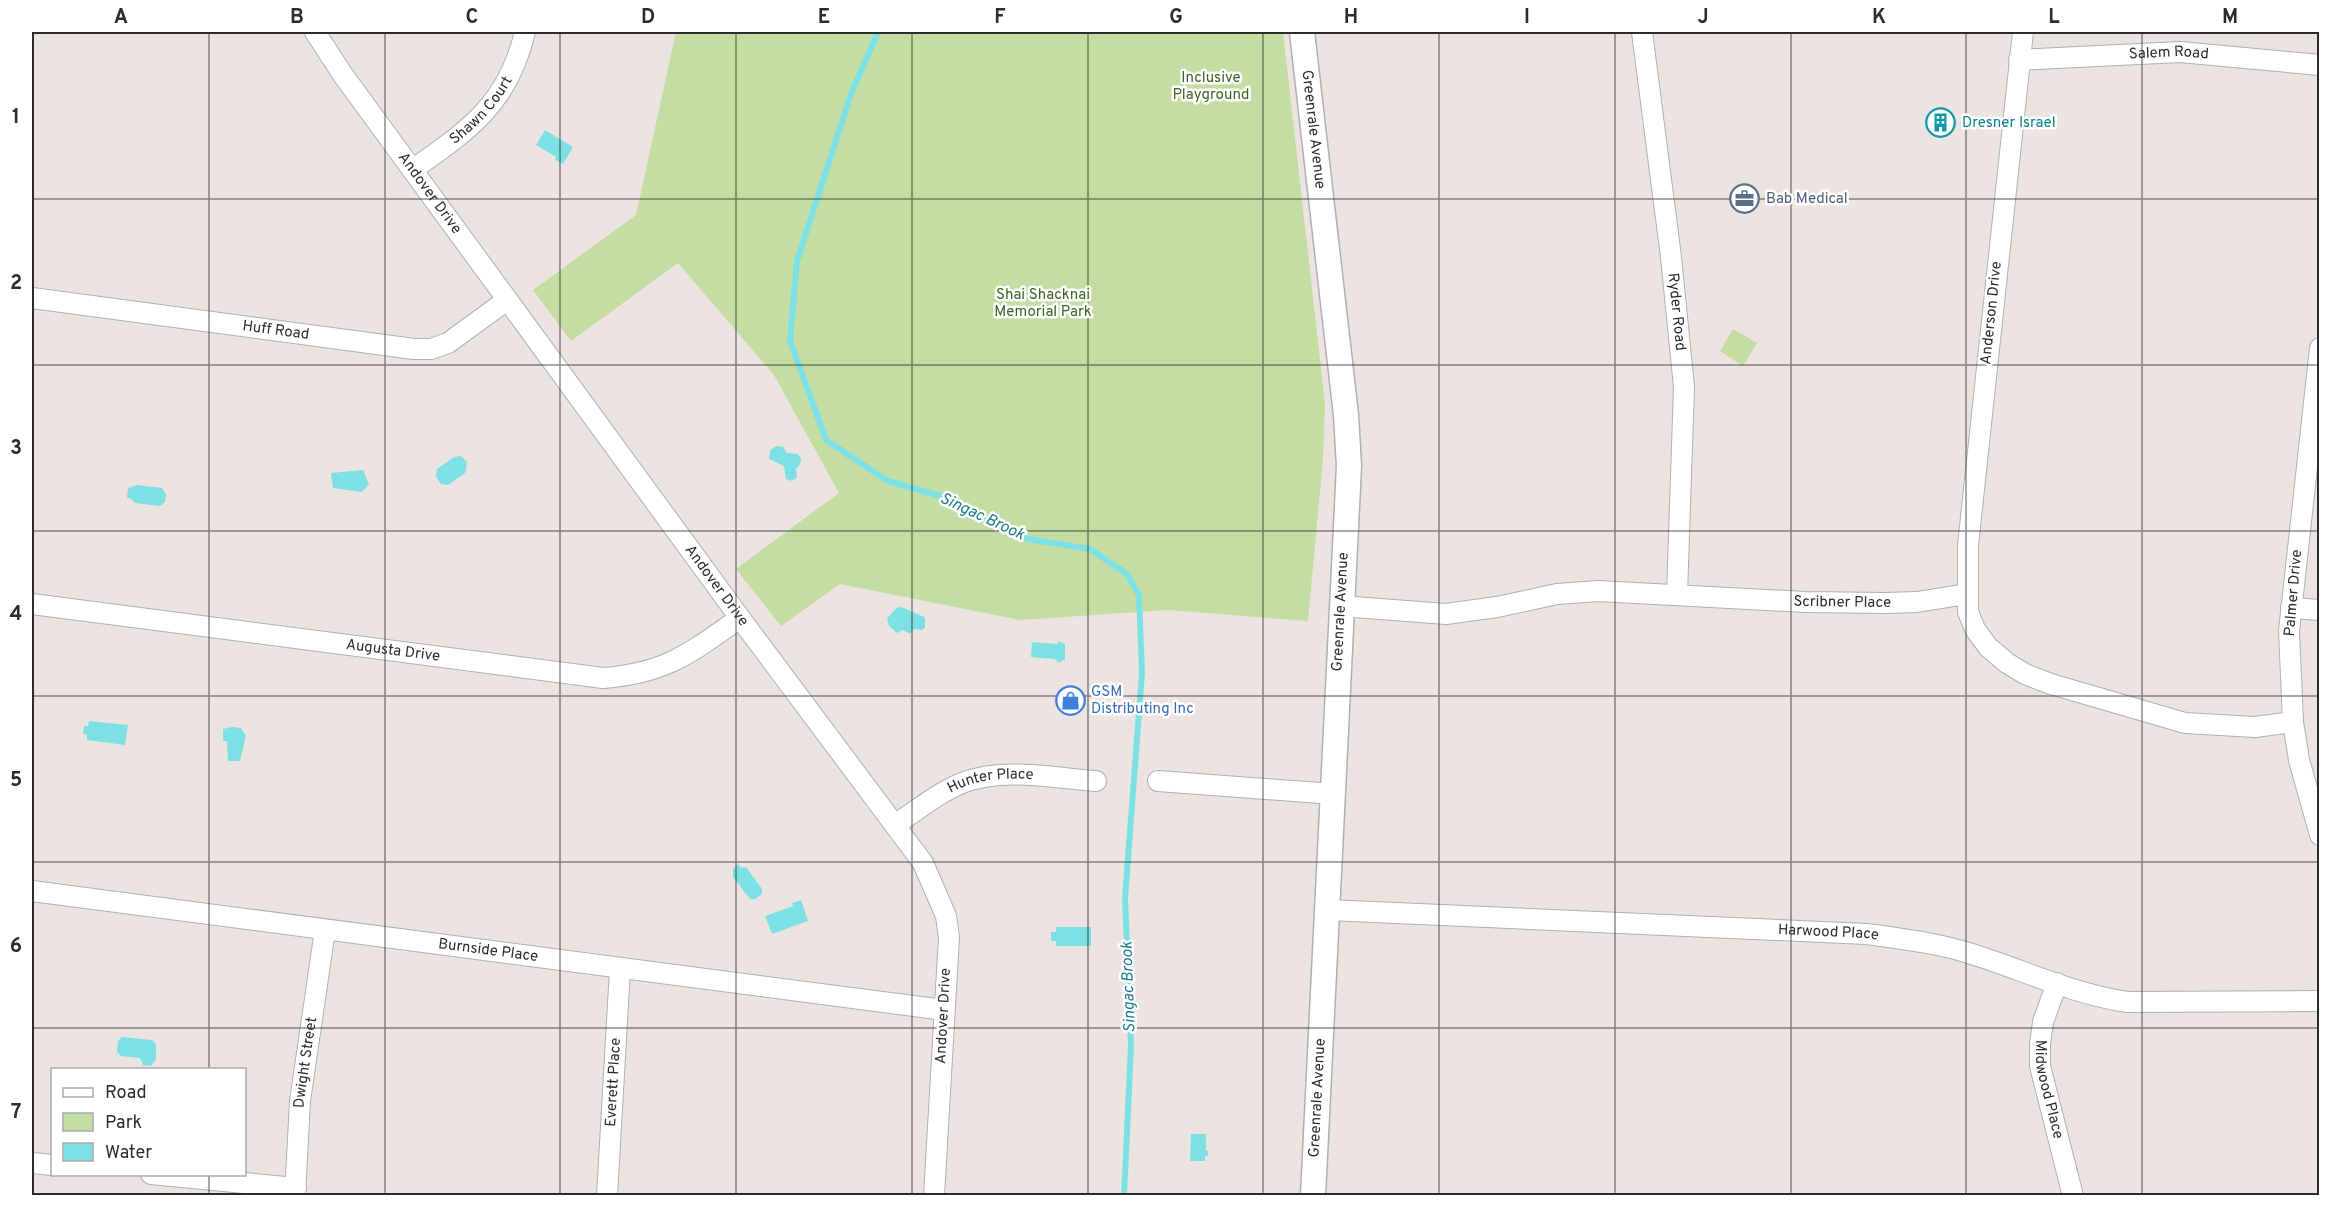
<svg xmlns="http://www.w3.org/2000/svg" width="2351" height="1227" font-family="Overpass,sans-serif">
<rect width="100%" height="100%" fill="#ece4e0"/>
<!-- green -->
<g fill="#c3dda2">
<path d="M676 32H1283L1325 404 1323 459 1308 621 1168 610 1020 620 840 584 781 626 736 569 839 493 774 375 678 263 571 341 533 290 636 215Z"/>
<path d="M1733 329 1757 343 1743 366 1720 351Z"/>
</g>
<!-- water -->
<g fill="#7de0e4">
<path d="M545 130 573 147 563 164 555 160 556 157 536 145Z"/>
<path d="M777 446 783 447 787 453 798 454C803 460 801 464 796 469L797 477 792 481 786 479 784 466 769 459 770 450Z"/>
<path d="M461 456 467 462 465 473 448 485 441 484 436 477 437 469 454 457Z"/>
<path d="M363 470 369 484 362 492 333 488 331 473Z"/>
<path d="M137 485 162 488 166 494 165 502 160 506 135 503 130 498H127L128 488Z"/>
<path d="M898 607C908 608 915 614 925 617V628L921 630 914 629 910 634 903 630 897 633 889 626 887 618Z"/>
<path d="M1058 641 1065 644V659L1059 663 1055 659 1031 657 1032 642 1058 644Z"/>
<path d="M89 721 128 725 125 745 87 740V735L83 734 84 726H88Z"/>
<path d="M232 727 241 728 246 736 240 761H228L227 741H223V729Z"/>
<path d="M738 864 741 868 746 867 762 889V894L755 899H750L733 877V869Z"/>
<path d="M801 900 808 921 772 934 765 916 793 906 792 903Z"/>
<path d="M1056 927H1091V946H1056V941H1051V932H1056Z"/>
<path d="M122 1037 152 1040 156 1045V1059L151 1066 143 1065 140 1058 121 1056 117 1052 118 1041Z"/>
<path d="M1191 1134H1206V1151H1208V1156H1205V1161H1190Z"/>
</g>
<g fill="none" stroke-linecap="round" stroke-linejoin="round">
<!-- stream -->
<path stroke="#7de0e4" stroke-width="6" d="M878 32 851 94 797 261 790 341 826 440 888 481 944 497 972 515 1022 538 1090 549 1127 574 1139 595 1142 673 1125 898 1131 1046 1124 1196"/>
<defs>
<g id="minor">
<path id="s1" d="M315 32 343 75 740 618 923 863 946 916 949 937 934 1196"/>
<path id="s2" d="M1642 32 1671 257 1684 387 1677 595"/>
<path d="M2023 32 1968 545V612L1975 629 1988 647 2007 663 2025 674 2051 684 2185 723 2255 727 2293 722"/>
<path id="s3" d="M2019 60 2180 52 2320 65"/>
<path id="s4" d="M412 170C469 130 508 104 525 32"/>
<path id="s5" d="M32 298 414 349H431L448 343 507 300"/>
<path d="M2320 348 2289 631 2293 722 2299 760 2320 835"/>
<path id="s6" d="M32 604 603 678C667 673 690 653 740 618"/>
<path id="s7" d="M1341 606 1446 614 1497 607 1557 594 1598 591 1805 602 1886 603 1917 602 1967 594"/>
<path d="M2291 608 2320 610"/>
<path d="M1158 781 1333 794"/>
<path id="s8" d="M895 825C917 810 938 793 962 783 1003 767 1054 778 1096 781"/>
<path id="s9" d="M32 891 944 1010"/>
<path id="s10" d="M1328 910 1867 934C1902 939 1938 943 1972 954 2023 970 2073 994 2127 1002L2320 1001"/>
<path id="s11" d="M2057 983 2043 1022 2040 1044V1066L2073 1196"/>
<path d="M32 1163 52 1165"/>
<path d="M151 1174 296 1188"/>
<path id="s12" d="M295 1196 300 1101 325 930"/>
<path id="s13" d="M607 1196 620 969"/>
</g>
<g id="tertiary">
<path id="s14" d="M1302 32 1346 415 1349 466 1313 1196"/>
</g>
</defs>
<!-- minor casing -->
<use href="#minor" stroke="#acb1b7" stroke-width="22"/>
<!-- tertiary casing -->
<use href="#tertiary" stroke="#acb1b7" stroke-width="27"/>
<!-- minor -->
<use href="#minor" stroke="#fff" stroke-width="20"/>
<!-- tertiary -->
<use href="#tertiary" stroke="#fff" stroke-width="24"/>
</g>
<!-- grid -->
<path fill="none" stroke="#2c2c2c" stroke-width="1.5" stroke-opacity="0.55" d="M209 32V1070M385 32V1196M560 32V1196M736 32V1196M912 32V1196M1088 32V1196M1263 32V1196M1439 32V1196M1615 32V1196M1791 32V1196M1966 32V1196M2142 32V1196M32 199H2320M32 365H2320M32 531H2320M32 696H2320M32 862H2320M32 1028H2320M209 1174V1196"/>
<!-- icons -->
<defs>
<symbol id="building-ring" viewBox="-11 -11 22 22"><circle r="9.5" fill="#fff" stroke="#0f9aa8" stroke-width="1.5"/><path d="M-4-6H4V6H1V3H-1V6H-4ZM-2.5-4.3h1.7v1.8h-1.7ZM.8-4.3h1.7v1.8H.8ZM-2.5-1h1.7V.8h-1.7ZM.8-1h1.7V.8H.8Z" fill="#0f9aa8"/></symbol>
<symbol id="office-ring" viewBox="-11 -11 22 22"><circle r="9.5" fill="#fff" stroke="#5c6f8a" stroke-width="1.5"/><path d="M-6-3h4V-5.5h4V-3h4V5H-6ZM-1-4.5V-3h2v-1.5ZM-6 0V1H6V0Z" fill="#5c6f8a"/></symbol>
<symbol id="shop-ring" viewBox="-11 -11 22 22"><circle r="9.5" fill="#fff" stroke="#3f7fe0" stroke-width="1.5"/><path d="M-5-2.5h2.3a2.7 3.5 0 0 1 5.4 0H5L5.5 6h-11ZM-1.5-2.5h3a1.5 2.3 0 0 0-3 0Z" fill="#3f7fe0"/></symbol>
</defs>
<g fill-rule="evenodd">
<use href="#building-ring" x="1924" y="106" width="33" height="33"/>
<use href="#office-ring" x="1728" y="182" width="33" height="33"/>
<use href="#shop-ring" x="1054" y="684" width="33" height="33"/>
</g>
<g text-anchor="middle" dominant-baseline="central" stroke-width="5" stroke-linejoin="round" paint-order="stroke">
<!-- street labels -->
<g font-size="15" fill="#2c2c2c" stroke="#fff">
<text stroke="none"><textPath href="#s3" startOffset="150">Salem Road</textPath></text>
<text stroke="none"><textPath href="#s4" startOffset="92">Shawn Court</textPath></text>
<text stroke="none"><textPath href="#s14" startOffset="98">Greenrale Avenue</textPath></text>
<text stroke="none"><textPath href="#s1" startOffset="198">Andover Drive</textPath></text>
<text stroke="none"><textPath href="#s2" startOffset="282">Ryder Road</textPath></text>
<text transform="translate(1992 313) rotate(-84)">Anderson Drive</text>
<text stroke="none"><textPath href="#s5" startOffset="246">Huff Road</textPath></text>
<text stroke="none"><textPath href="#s1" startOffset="684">Andover Drive</textPath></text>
<text transform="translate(2294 593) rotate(-85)">Palmer Drive</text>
<text stroke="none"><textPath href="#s7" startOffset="504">Scribner Place</textPath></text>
<text transform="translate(1341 612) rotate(-87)">Greenrale Avenue</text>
<text stroke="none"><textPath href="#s6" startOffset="364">Augusta Drive</textPath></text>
<text stroke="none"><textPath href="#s8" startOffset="108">Hunter Place</textPath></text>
<text stroke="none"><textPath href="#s10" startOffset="501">Harwood Place</textPath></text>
<text stroke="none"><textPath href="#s9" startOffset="460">Burnside Place</textPath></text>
<text transform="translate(944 1016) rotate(-87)">Andover Drive</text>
<text stroke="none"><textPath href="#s12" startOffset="134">Dwight Street</textPath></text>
<text stroke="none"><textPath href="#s13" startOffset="114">Everett Place</textPath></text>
<text stroke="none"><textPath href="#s11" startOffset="110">Midwood Place</textPath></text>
<text transform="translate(1318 1098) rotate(-87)">Greenrale Avenue</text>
</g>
<!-- park labels -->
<g font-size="15" fill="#3e6322" stroke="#fff">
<text x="1211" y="78">Inclusive<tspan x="1211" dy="17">Playground</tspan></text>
<text x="1043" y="295">Shai Shacknai<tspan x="1043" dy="17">Memorial Park</tspan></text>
</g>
<!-- culture labels -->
<g font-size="15" fill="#0d838f" stroke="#fff" text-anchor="start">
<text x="1962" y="123">Dresner Israel</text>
</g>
<!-- service labels -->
<g font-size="15" fill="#4e5e75" stroke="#fff" text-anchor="start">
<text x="1766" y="199">Bab Medical</text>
</g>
<!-- shop labels -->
<g font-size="15" fill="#366cbe" stroke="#fff" text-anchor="start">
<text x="1091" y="692">GSM<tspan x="1091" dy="17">Distributing Inc</tspan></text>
</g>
<!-- water labels -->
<g font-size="16" font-style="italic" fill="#1a7d8c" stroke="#fff">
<text transform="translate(982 517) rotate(25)">Singac Brook</text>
<text transform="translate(1129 987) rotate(-92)">Singac Brook</text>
</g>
</g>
<!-- border -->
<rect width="2351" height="1227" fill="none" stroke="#ffffff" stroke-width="66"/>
<!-- legend -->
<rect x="51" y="1068" width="195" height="108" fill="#ffffff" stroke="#ababab" stroke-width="1.5"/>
<rect x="63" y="1088" width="30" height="9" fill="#ffffff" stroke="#ababab" stroke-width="1.5"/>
<text x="105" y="1098" font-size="18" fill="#2c2c2c">Road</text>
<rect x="63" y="1113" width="30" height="18" fill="#c3dda2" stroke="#ababab" stroke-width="1.5"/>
<text x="105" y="1128" font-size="18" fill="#2c2c2c">Park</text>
<rect x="63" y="1143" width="30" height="18" fill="#7de0e4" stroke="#ababab" stroke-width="1.5"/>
<text x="105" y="1158" font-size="18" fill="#2c2c2c">Water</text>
<rect x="33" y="33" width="2285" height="1161" fill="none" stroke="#2c2c2c" stroke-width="2"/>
<g font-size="20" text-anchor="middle" font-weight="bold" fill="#2c2c2c">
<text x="121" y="23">A</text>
<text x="297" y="23">B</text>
<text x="472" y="23">C</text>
<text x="648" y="23">D</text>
<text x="824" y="23">E</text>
<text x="1000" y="23">F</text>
<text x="1176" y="23">G</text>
<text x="1351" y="23">H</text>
<text x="1527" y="23">I</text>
<text x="1703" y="23">J</text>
<text x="1879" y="23">K</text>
<text x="2054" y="23">L</text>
<text x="2230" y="23">M</text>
<text x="16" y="123">1</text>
<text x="16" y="289">2</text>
<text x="16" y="454">3</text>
<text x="16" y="620">4</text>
<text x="16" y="786">5</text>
<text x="16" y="952">6</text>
<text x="16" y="1118">7</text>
</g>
</svg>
